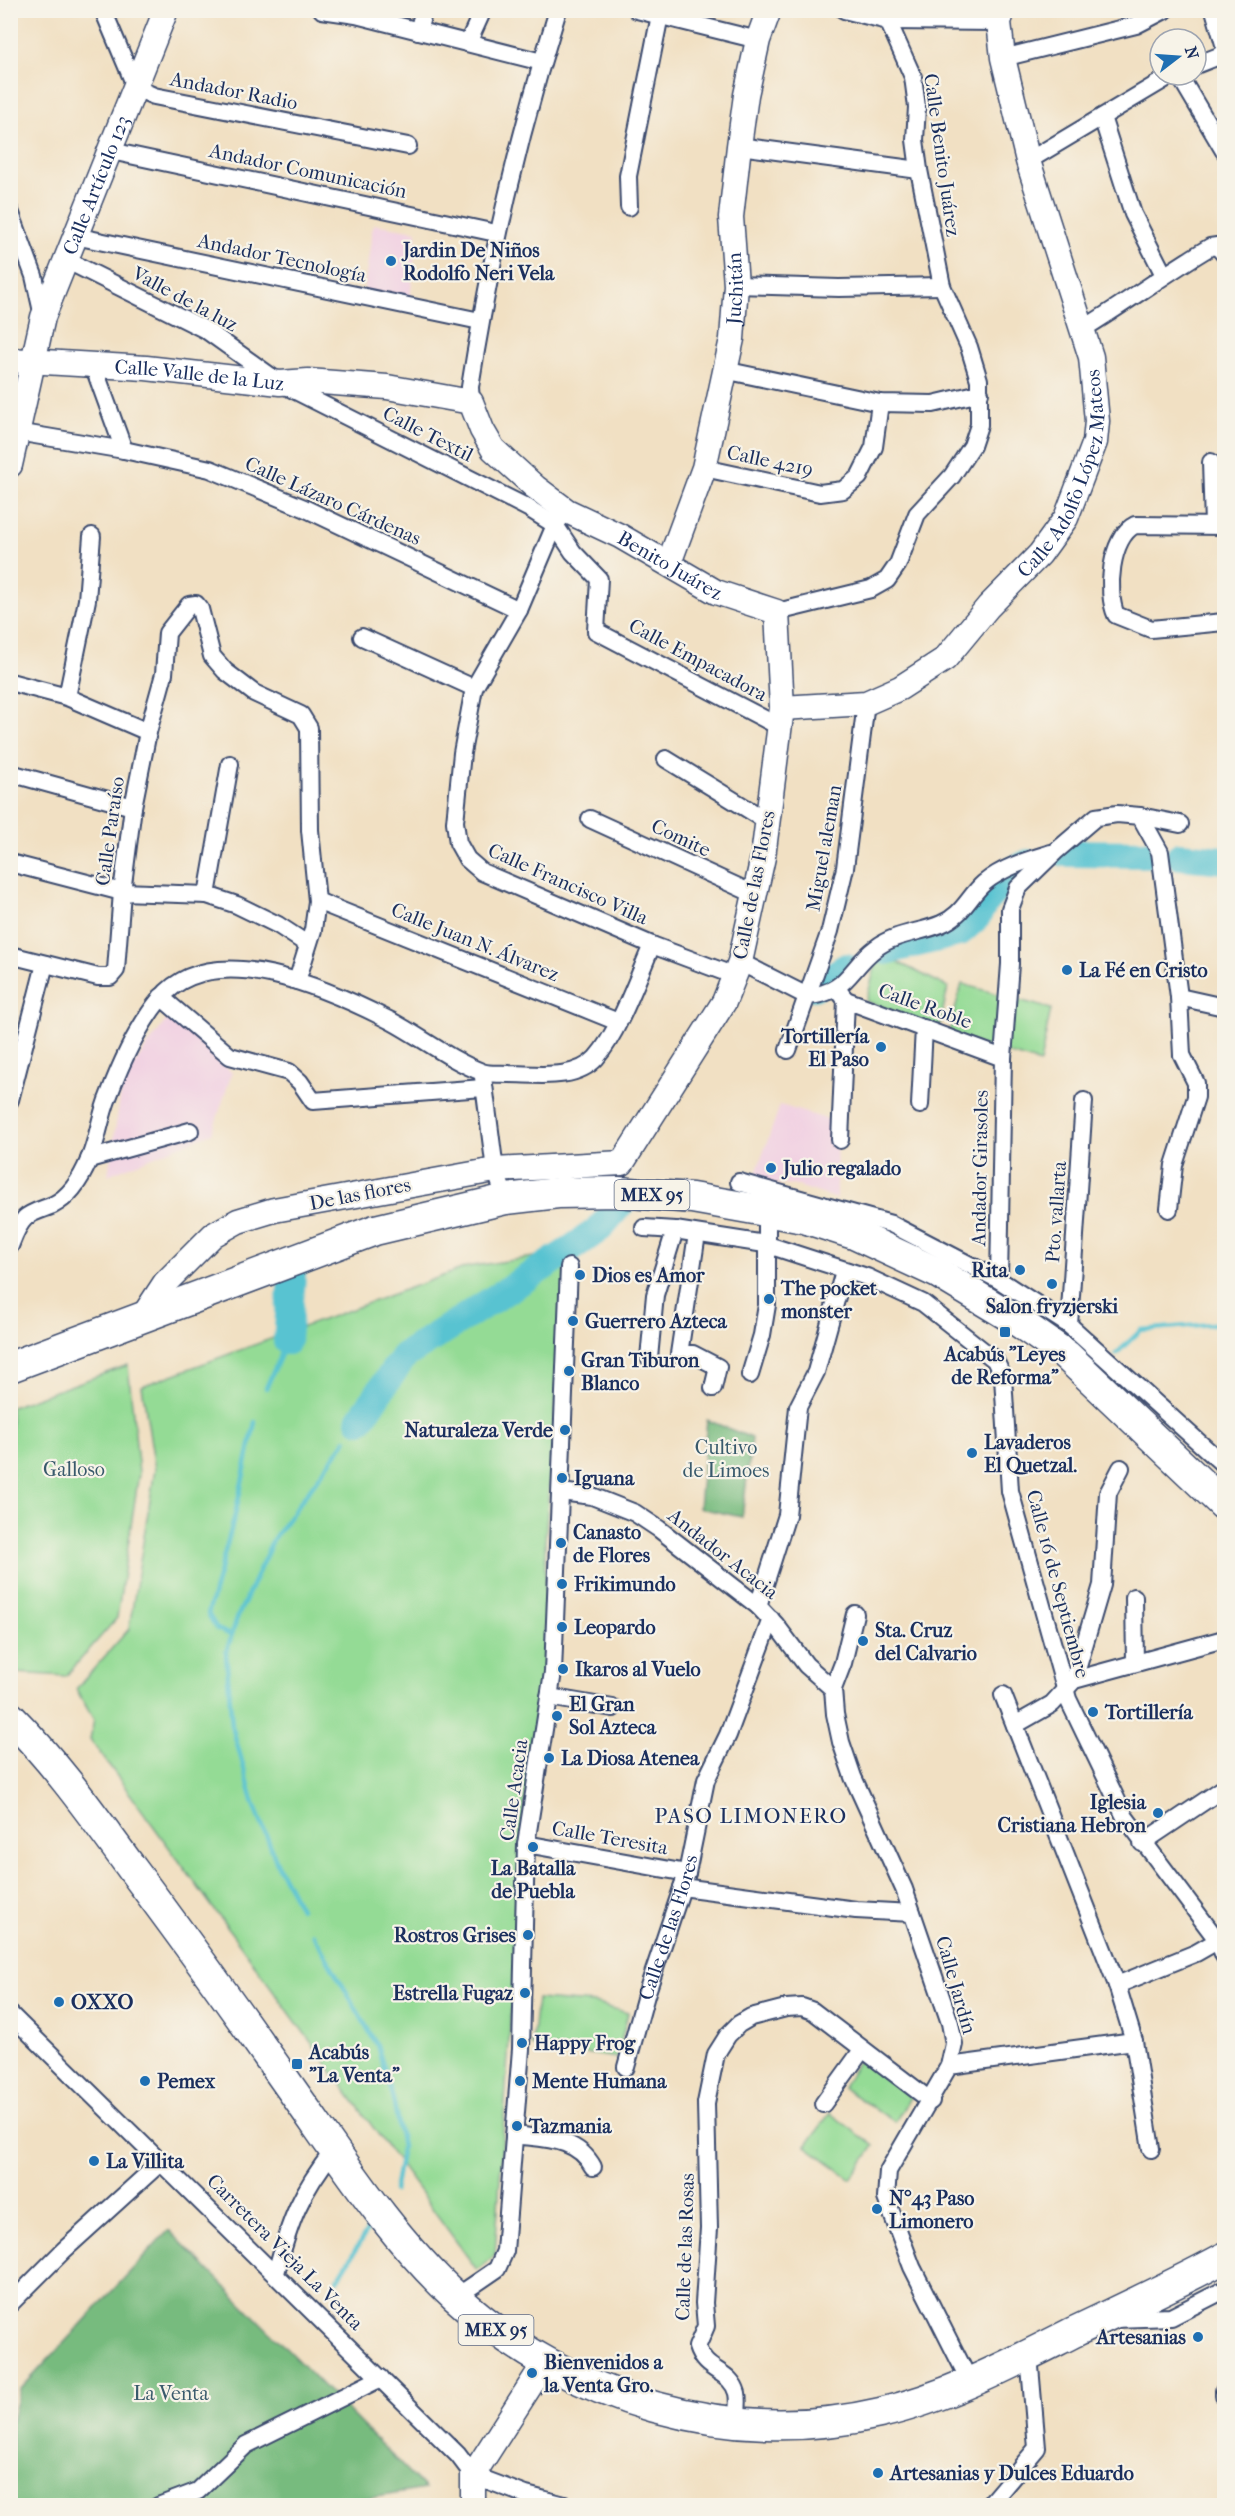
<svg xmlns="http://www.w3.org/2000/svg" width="1235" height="2516" font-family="'IM FELL French Canon',serif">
<rect width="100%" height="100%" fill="#f7f3e8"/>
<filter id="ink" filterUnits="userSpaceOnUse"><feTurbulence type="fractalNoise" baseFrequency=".0167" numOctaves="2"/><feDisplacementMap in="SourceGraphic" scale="12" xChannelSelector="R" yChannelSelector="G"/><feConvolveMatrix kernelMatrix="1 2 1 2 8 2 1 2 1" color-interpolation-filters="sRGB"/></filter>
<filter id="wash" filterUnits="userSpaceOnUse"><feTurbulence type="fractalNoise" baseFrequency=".008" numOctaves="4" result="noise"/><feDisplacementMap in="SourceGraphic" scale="24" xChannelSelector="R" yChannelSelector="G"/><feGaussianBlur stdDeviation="1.35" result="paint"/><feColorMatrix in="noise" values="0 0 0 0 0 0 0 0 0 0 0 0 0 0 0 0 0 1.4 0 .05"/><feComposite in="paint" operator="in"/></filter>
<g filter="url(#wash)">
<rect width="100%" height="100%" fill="#f1e0c3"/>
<!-- built -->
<g fill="#f1d0e2">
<path d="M878 11H995L994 15Z"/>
<path d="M373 224 417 231 410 300 364 291Z"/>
<path d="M174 1017 232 1073 212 1133 108 1175 123 1080 167 1019Z"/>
<path d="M780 1105 836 1122 837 1199 795 1185 753 1182Z"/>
</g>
<!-- green -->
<g fill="#94db95" stroke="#58857a" stroke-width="1.5">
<path d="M879 953 948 987 939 1029 866 1001Z"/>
<path d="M962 984 1051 1009 1040 1063 948 1035Z"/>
<path d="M567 1252 545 1541V1673L525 1795 495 2255 477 2270 90 1739 94 1720 76 1689 129 1629 155 1469 142 1386 467 1267Z"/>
<path d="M128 1365 139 1473 117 1618 66 1676 15 1673 10 1670 11 1407Z"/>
<path d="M537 1999 594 2003 628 2013 617 2058 532 2045Z"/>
<path d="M858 2061 914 2091 895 2122 843 2088Z"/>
<path d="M830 2113 874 2146 851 2179 806 2146Z"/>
</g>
<!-- forest -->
<g fill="#77bb7e" stroke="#49756e" stroke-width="1.5">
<path d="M707 1420 752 1438 742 1517 699 1508Z"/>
<path d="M169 2230 425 2489 346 2502V2506H11V2423L20 2390Z"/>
</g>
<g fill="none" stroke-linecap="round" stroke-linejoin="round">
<!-- stream -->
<g stroke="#58c3d1" stroke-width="4.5">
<path d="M1116 1354 1141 1330 1224 1323"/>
<path d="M266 1388 287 1341"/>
<path d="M231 1635 217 1629 208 1614 235 1515 255 1422"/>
<path d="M300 1909 279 1868 254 1804 232 1726 226 1653 237 1618 274 1538 346 1440"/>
<path d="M313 1934 377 2045 393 2099 402 2147 394 2191"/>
<path d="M337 2280 370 2226"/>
</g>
<!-- river -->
<g stroke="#58c3d1" stroke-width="28">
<path d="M1065 853 1149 854"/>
<path d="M1180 856 1224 860"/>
<path d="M886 951 959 933 977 917 986 900 1018 868 1028 863"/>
<path d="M814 987 846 967"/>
<path d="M287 1341 293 1263 314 1256"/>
<path d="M360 1420 404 1356 567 1252 599 1229 623 1201"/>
</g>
</g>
</g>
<g filter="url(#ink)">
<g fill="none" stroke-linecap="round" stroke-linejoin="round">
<defs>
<g id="street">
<path d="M103 10 136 88 154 96 408 146"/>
<path d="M322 10 356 15 542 62"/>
<path d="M637 10 758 40"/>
<path d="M844 10 888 21 999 22"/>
<path d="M1214 10 1224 44"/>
<path d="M418 31 424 10"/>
<path d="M468 43 483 10"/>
<path d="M1003 58 1136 25 1165 10"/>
<path d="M1196 65 1224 54"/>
<path d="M1179 75 1224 151"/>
<path d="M1102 117 1133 214 1164 275"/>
<path d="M739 146 919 170"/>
<path d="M111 151 496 233"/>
<path d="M1028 161 1172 75"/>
<path d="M629 207 628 176 661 10"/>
<path d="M10 211 34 276 43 316"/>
<path d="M75 236 480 321"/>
<path d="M66 260 206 330 280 383 528 508 555 525 573 552 599 579 596 631 780 727"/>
<path d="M736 285 839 288 942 286"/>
<path d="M1083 329C1126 303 1166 273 1210 247L1217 246 1224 254"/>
<path d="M93 365 124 450"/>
<path d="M724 370 880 403 933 404 980 393"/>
<path d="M471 402 470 387C490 259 519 134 558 10"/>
<path d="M17 432 124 450 210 469 304 508 519 610"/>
<path d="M1211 462 1213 525"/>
<path d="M704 468 820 493 843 490 859 477 874 447 880 403"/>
<path d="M560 519 555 525 519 610 474 688 462 753 455 822 458 843 467 859 482 872 652 945 735 976"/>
<path d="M1224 526 1135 525C1110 537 1106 593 1116 615L1151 629 1224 622"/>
<path d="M777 612 871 589 887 580 898 564 917 514 952 476 972 446 979 425V380L969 347 942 286 919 170 915 140 917 107 913 77 888 21"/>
<path d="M362 637 474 688"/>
<path d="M10 682 67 697 148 732"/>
<path d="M67 697 87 600 92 536"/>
<path d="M666 759 767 821"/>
<path d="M10 773 133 807"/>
<path d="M1140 816 1160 852 1179 997 1182 1055 1196 1083V1097L1174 1165 1169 1209"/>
<path d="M590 819 756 895"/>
<path d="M10 863 122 892 207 895 237 905 278 925 307 944"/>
<path d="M207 895 230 764"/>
<path d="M317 901 618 1022"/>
<path d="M10 955 98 977H110L116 970 122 892 133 807 148 732 164 674 167 633 189 605 196 604 200 609 212 656 225 671 254 693 301 715 309 728 310 830 317 901 313 930 297 981"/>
<path d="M740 962 807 996 830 931 845 868 866 703"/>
<path d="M837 989 846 1000 1003 1058"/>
<path d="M161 997 230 1056 289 1072 300 1082 313 1101 483 1088"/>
<path d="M1179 997 1224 1007"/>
<path d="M788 1050 807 996C847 994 849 968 876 948 895 933 920 933 941 924 963 915 968 897 984 883 1003 867 1028 860 1051 853"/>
<path d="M483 1077 495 1170 506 1199"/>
<path d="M10 1100 45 964"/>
<path d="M920 1105 924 1028"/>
<path d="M840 1140 846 1000"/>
<path d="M89 1159 190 1131"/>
<path d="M739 1182 891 1224 999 1280 1069 1325 1224 1465"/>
<path d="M644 1228 675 1230 765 1244 867 1277 923 1303 995 1360 1003 1377 1010 1491 1068 1699 1125 1817 1218 1941 1224 1956"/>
<path d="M697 1234 679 1354H693L718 1367 713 1388"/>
<path d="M10 1246C14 1236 17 1226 25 1218 31 1212 44 1209 53 1205 71 1196 82 1177 89 1160 98 1139 100 1116 109 1095 121 1063 138 1026 160 999 213 935 332 991 391 1021 421 1037 450 1060 482 1072 490 1075 501 1073 509 1074 536 1074 575 1081 596 1058 619 1032 638 977 652 945"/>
<path d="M999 1280 1003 1058 1010 964V909L1018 888 1055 852 1096 817 1117 814 1140 816 1180 824"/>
<path d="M1069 1325 1084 1101"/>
<path d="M649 1358 655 1295 675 1230"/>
<path d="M750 1375 762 1335 767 1305V1210"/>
<path d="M561 1492 592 1496 635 1513 659 1529 758 1606 776 1625 806 1665 833 1689"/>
<path d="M1134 1597 1135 1663"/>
<path d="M758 1606 787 1515 798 1407 816 1372 844 1271"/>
<path d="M855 1614 843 1663 833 1689 835 1714 841 1742 853 1777 904 1889 950 2023 954 2044 949 2066 888 2171 886 2198 912 2267 970 2382"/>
<path d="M1074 1680 1102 1585 1108 1493 1121 1468"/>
<path d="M1003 1695 1117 1985 1134 2041 1151 2149"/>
<path d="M549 1697 613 1708"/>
<path d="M1015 1725 1052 1704 1074 1680 1224 1639"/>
<path d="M1142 1843 1224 1788"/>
<path d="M526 1844 687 1873"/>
<path d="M682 1887 856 1910 912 1913"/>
<path d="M1117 1985 1196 1953 1224 1937"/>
<path d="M10 2014 458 2455 473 2475 526 2495 568 2506"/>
<path d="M949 2066 1134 2041"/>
<path id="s1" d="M626 2067 646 1995 687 1873 706 1780 728 1735 771 1619"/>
<path d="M823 2104 862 2050"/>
<path d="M514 2135C544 2139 577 2137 593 2167"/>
<path d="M276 2273C290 2220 300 2193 334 2150"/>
<path d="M456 2297 497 2269 505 2251 521 2049 526 1844 553 1672 569 1267"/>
<path d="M10 2304 64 2250 162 2161"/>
<path d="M1115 2319 1171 2317 1224 2290"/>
<path d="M1224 2390V2396"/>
<path d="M736 2423C737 2413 739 2402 737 2393 730 2369 705 2373 697 2347L706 2326 704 2303 709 2228 706 2103 716 2054 728 2035 739 2024 751 2017 786 2008 802 2007 813 2011 931 2101"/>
<path d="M158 2506 198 2491 246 2445 381 2378"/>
<path d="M988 2506 1037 2448 1029 2355"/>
</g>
<g id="secondary">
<path id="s2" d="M10 360 146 368 280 383 308 381 387 387 471 402 482 430 493 449 535 487 567 511 620 536 716 592 777 612 782 708 763 857 740 962 724 1002 622 1163 495 1170 274 1210 238 1221 213 1235 165 1283 142 1318"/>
<path id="s3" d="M10 465 43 317 166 10"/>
<path id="s4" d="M669 563 704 468 732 339 736 285 731 217 739 146 746 95 758 40 769 10"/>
<path id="s5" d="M782 708 866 703 900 688 945 659 988 607 1040 554 1066 518 1095 442 1097 421 1091 357 1028 161 1003 58 999 22 1003 10"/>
<path d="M473 2506V2475L546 2361"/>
</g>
<g id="highway">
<path d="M10 1367 375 1230 506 1199 558 1193 618 1192 692 1198 804 1218 854 1234 938 1273 1016 1320 1066 1355 1224 1505"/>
<path d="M10 1717C57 1764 94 1817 133 1870 190 1946 245 2023 299 2100 347 2168 394 2240 456 2297 568 2400 731 2448 880 2413 949 2397 1014 2362 1076 2331 1126 2307 1176 2284 1224 2258"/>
</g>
</defs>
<!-- street casing -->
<use href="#street" stroke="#3b4a6d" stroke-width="20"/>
<!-- secondary casing -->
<use href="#secondary" stroke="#3b4a6d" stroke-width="27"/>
<!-- highway casing -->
<use href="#highway" stroke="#3b4a6d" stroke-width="33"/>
<!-- street -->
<use href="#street" stroke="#fff" stroke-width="16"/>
<!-- secondary -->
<use href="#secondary" stroke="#fff" stroke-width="24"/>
<!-- highway -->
<use href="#highway" stroke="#fff" stroke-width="30"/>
</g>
</g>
<!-- markers -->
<g fill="#1f6fb2" stroke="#f7f3e8" stroke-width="2">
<circle cx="391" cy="261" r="6"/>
<circle cx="1067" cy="970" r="6"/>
<circle cx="881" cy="1047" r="6"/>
<circle cx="771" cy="1168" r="6"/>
<circle cx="1020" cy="1270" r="6"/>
<circle cx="580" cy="1275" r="6"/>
<circle cx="1052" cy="1284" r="6"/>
<circle cx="769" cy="1299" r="6"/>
<circle cx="573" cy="1321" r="6"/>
<rect x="999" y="1326" width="12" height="12" rx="3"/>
<circle cx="569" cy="1371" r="6"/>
<circle cx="565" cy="1430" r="6"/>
<circle cx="972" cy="1453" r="6"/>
<circle cx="562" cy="1478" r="6"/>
<circle cx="561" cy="1543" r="6"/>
<circle cx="562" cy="1584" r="6"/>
<circle cx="562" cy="1627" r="6"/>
<circle cx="863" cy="1641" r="6"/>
<circle cx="563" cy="1669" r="6"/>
<circle cx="1093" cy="1712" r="6"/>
<circle cx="557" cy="1716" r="6"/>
<circle cx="549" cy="1758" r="6"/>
<circle cx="1158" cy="1813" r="6"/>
<circle cx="533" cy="1847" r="6"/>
<circle cx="528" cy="1935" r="6"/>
<circle cx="525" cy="1993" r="6"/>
<circle cx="59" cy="2002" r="6"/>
<circle cx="522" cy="2043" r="6"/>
<rect x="291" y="2058" width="12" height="12" rx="3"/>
<circle cx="145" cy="2081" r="6"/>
<circle cx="520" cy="2081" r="6"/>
<circle cx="517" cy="2126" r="6"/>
<circle cx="94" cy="2161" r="6"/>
<circle cx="877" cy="2209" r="6"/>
<circle cx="1198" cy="2337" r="6"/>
<circle cx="532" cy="2373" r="6"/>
<circle cx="878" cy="2473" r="6"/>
</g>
<g text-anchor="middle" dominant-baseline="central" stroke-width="4.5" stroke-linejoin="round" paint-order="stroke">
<!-- shield labels -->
<g fill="#f7f3e8" stroke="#5d6a87" stroke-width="1.5">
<rect x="614.5" y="1180" width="75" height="30" rx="4.5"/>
<rect x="458.5" y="2315" width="75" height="30" rx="4.5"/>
</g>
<g font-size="18" font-weight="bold" fill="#1b2f5e">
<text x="652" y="1195">MEX 95</text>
<text x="496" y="2330">MEX 95</text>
</g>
<!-- street labels -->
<g font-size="20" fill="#1b2f5e" stroke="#f7f3e8">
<text transform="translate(234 91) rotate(11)">Andador Radio</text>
<text transform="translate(942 155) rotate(82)">Calle Benito Juárez</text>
<text transform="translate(308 171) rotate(12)">Andador Comunicación</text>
<text stroke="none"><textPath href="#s3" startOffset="294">Calle Artículo 123</textPath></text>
<text transform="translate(282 258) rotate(12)">Andador Tecnología</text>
<text stroke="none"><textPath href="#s4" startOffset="284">Juchitán</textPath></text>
<text transform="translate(185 299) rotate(28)">Valle de la luz</text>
<text stroke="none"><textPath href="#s2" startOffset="190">Calle Valle de la Luz</textPath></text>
<text transform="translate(428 434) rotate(27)">Calle Textil</text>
<text transform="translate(770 461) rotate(12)">Calle 4219</text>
<text stroke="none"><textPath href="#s5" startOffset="402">Calle Adolfo López Mateos</textPath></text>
<text transform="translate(333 501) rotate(24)">Calle Lázaro Cárdenas</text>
<text stroke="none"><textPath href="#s2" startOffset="729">Benito Juárez</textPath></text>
<text transform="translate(698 660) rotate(28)">Calle Empacadora</text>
<text transform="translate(110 831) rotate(-82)">Calle Paraíso</text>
<text transform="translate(681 838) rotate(25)">Comite</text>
<text transform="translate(824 848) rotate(-80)">Miguel aleman</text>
<text transform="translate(568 884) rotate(24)">Calle Francisco Villa</text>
<text transform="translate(754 885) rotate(-79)">Calle de las Flores</text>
<text transform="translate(475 942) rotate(22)">Calle Juan N. Álvarez</text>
<text transform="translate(925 1006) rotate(20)">Calle Roble</text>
<text transform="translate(980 1168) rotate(-89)">Andador Girasoles</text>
<text transform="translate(360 1194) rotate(-11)">De las flores</text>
<text transform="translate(1056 1212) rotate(-86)">Pto. vallarta</text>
<text transform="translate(723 1554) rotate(38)">Andador Acacia</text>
<text transform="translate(1058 1584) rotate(75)">Calle 16 de Septiembre</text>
<text transform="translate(514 1790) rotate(-82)">Calle Acacia</text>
<text transform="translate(610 1838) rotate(10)">Calle Teresita</text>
<text stroke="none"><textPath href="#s1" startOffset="146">Calle de las Flores</textPath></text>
<text transform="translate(956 1985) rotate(74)">Calle Jardín</text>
<text transform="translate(685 2247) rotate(-88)">Calle de las Rosas</text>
<text transform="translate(285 2252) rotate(45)">Carretera Vieja La Venta</text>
</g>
<!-- poi labels -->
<g font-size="20" font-weight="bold" fill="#1b2f5e" stroke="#f7f3e8" text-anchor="start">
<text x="403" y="250">Jardin De Niños<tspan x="403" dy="23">Rodolfo Neri Vela</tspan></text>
<text x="1079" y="970">La Fé en Cristo</text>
<text x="869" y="1036" text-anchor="end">Tortillería<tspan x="869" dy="23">El Paso</tspan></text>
<text x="783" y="1168">Julio regalado</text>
<text x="1008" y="1270" text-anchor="end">Rita</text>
<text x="592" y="1275">Dios es Amor</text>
<text x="781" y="1288">The pocket<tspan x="781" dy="23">monster</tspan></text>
<text x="1052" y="1306" text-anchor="middle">Salon fryzjerski</text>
<text x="585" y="1321">Guerrero Azteca</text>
<text x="1005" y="1354" text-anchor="middle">Acabús "Leyes<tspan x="1005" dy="23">de Reforma"</tspan></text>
<text x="581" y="1360">Gran Tiburon<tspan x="581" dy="23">Blanco</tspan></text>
<text x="553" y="1430" text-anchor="end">Naturaleza Verde</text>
<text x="984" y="1442">Lavaderos<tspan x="984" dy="23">El Quetzal.</tspan></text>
<text x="574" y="1478">Iguana</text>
<text x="573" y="1532">Canasto<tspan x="573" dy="23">de Flores</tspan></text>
<text x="574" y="1584">Frikimundo</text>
<text x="574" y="1627">Leopardo</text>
<text x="875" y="1630">Sta. Cruz<tspan x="875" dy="23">del Calvario</tspan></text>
<text x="575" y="1669">Ikaros al Vuelo</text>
<text x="569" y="1704">El Gran<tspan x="569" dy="23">Sol Azteca</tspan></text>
<text x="1105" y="1712">Tortillería</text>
<text x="561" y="1758">La Diosa Atenea</text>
<text x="1146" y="1802" text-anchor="end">Iglesia<tspan x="1146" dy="23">Cristiana Hebron</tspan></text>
<text x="533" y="1868" text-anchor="middle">La Batalla<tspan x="533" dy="23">de Puebla</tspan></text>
<text x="516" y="1935" text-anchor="end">Rostros Grises</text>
<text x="513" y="1993" text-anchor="end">Estrella Fugaz</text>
<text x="71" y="2002">OXXO</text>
<text x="534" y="2043">Happy Frog</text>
<text x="309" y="2052">Acabús<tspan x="309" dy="23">"La Venta"</tspan></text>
<text x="157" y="2081">Pemex</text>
<text x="532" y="2081">Mente Humana</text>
<text x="529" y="2126">Tazmania</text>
<text x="106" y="2161">La Villita</text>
<text x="889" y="2198">N°43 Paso<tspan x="889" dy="23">Limonero</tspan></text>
<text x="1186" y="2337" text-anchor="end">Artesanias</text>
<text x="544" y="2362">Bienvenidos a<tspan x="544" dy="23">la Venta Gro.</tspan></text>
<text x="890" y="2473">Artesanias y Dulces Eduardo</text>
</g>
<!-- park labels -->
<g font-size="20" fill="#395a6c" stroke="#f7f3e8">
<text x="726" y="1447">Cultivo<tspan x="726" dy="23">de Limoes</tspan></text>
<text x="74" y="1469">Galloso</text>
<text x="171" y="2393">La Venta</text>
</g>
<!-- neighbourhood labels -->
<g font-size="21" letter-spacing="1.5" fill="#1b2f5e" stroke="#f7f3e8">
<text x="751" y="1816">PASO LIMONERO</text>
</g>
</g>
<!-- margin -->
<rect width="1235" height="2516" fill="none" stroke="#f7f3e8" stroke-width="36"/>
<!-- north arrow -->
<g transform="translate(1178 57) rotate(73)"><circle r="28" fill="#f7f3e8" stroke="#9fa5b1" stroke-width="1.5"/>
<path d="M0-4.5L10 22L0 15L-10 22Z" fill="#1f6fb2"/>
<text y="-9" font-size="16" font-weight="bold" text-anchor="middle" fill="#1b2f5e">N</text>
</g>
</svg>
